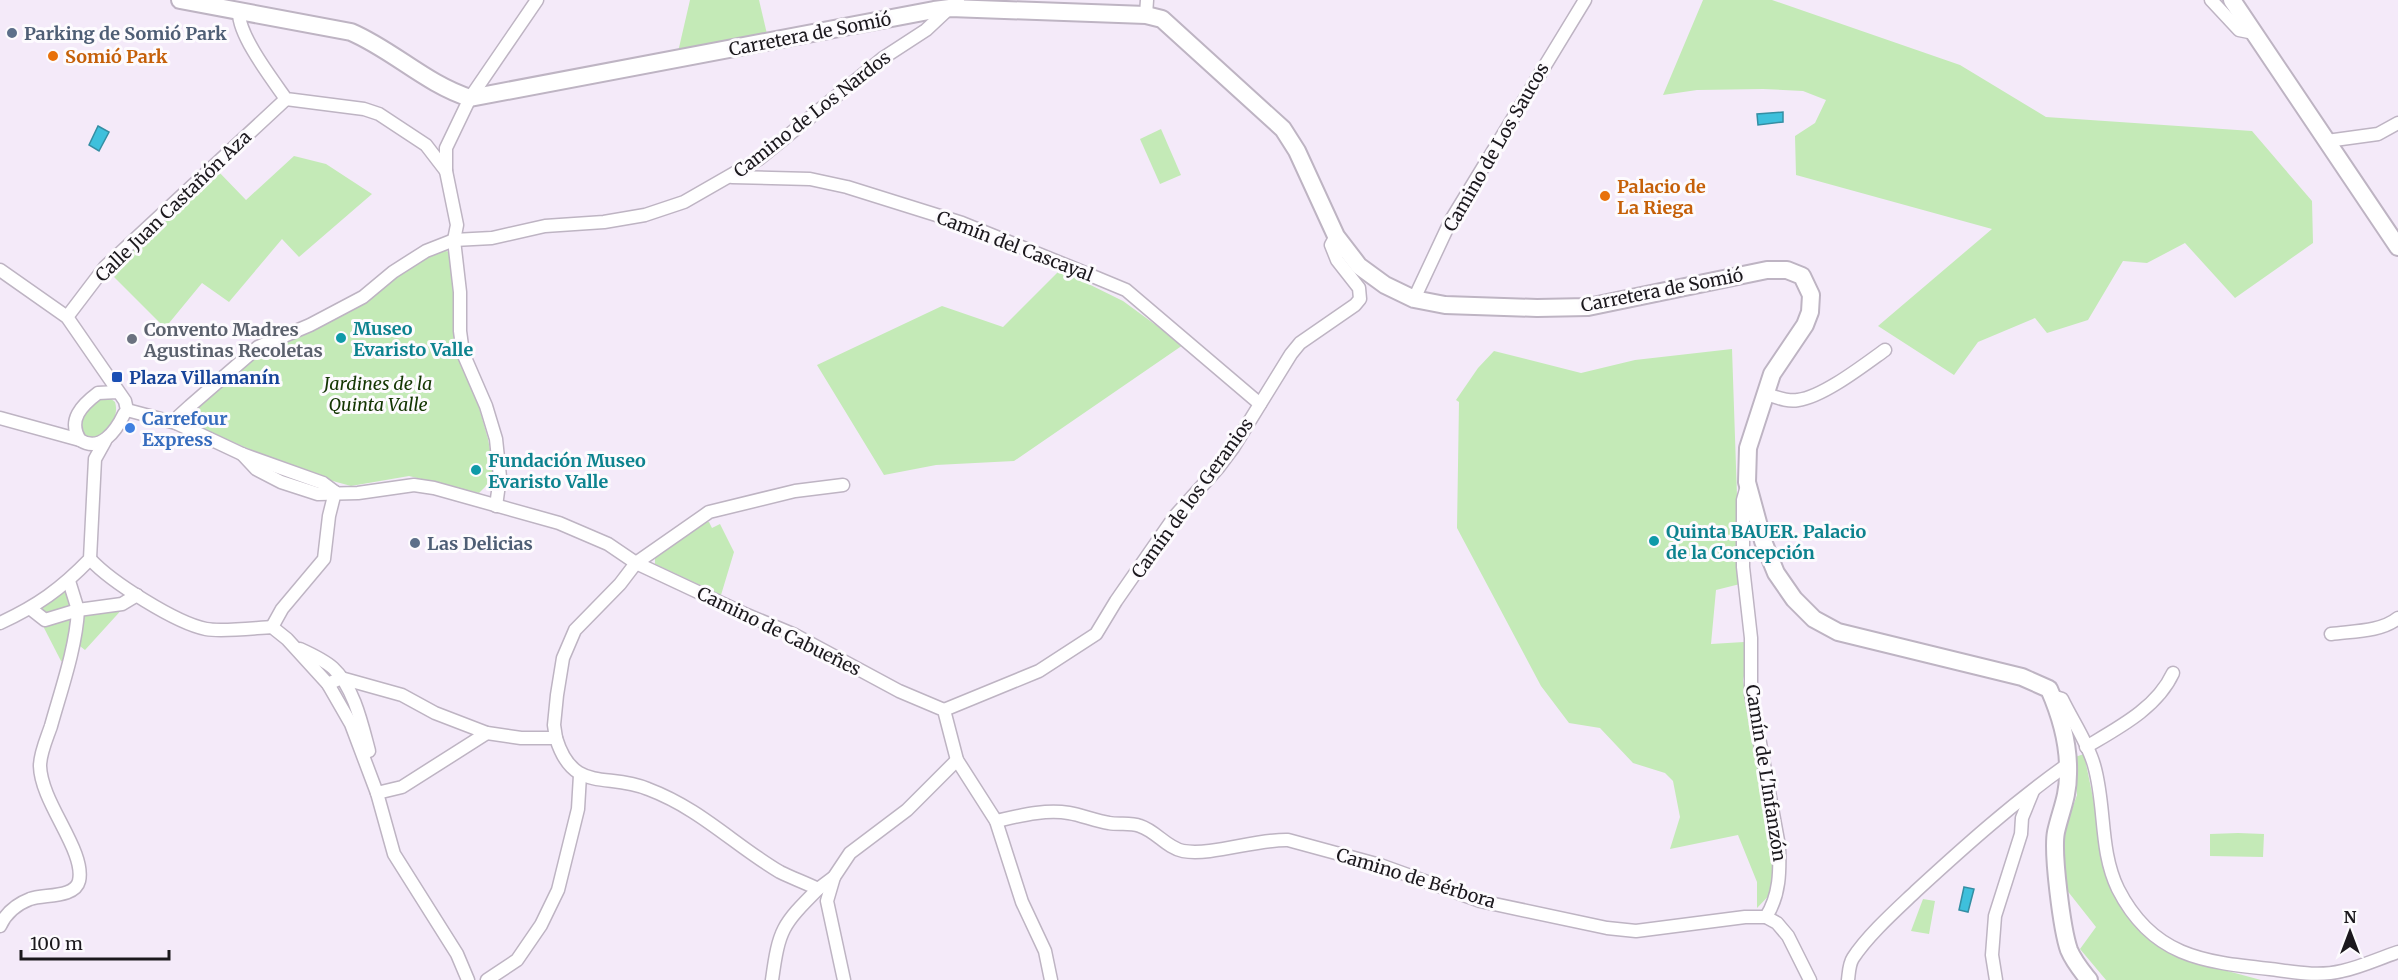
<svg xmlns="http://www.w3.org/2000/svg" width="2398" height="980" font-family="Merriweather,serif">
<rect width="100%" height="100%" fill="#f4eaf9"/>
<!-- green -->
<g fill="#c4eab7">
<path d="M690 0H759L767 34 678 52Z"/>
<path d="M1703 0H1772L1960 65 2046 117 2252 131 2312 201 2313 243 2235 298 2185 243 2147 263 2123 261 2088 320 2047 333 2035 318 1978 342 1954 375 1878 326 1992 229 1796 175 1795 136 1815 123 1826 100 1803 91 1763 89 1697 90 1663 95Z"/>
<path d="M1161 129 1181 175 1160 184 1140 139Z"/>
<path d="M294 156 326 164 372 194 299 257 282 239 229 302 202 283 165 328 114 277 118 273 112 267 217 170 246 200Z"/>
<path d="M440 250 451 252 455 279 456 348 461 366 476 397 488 439 495 477 479 493 409 476 351 486 311 475 286 465 189 423 188 415 265 350 312 330 366 303 368 297 416 263Z"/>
<path d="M1060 270 1123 301 1183 345 1014 461 936 465 884 475 817 365 942 306 1003 327Z"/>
<path d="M1732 349 1740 584 1716 590 1711 644 1744 642 1745 672 1743 680 1762 791 1766 833 1786 851 1783 881 1757 908V882L1738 835 1670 849 1680 817 1673 781 1665 773 1633 763 1600 728 1569 723 1541 686 1457 528 1459 402 1456 400 1478 368 1494 351 1581 373 1635 360Z"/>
<path d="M101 398H110L115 402C120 418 107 431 94 439L84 437C77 415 86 410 101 398Z"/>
<path d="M703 520 709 522 712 528 720 524 734 552 721 595 655 564V557Z"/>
<path d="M70 589 75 607 46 617 35 610 62 590Z"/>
<path d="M125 606 85 650 76 643C83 605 90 611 125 606Z"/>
<path d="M76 617 65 663 61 661 42 624Z"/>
<path d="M2084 754 2110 881 2141 933 2179 958 2261 980H2106L2080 949 2096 927 2066 889 2063 834 2077 795 2072 758Z"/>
<path d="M2238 833 2264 834 2263 857 2210 856V834Z"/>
<path d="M1923 899 1935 901 1929 934 1911 931Z"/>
</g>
<!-- water -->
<g fill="#3ec0dc" stroke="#348ea3" stroke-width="1.5">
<path d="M1783 112V122L1758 125 1757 114Z"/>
<path d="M98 126 109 132 99 151 89 145Z"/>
<path d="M1964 887 1974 889 1968 912 1959 910Z"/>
</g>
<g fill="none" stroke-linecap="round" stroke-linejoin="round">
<defs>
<g id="street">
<path d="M2211 0 2239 30 2254 33"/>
<path d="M239 12C238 35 272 79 286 99L364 109 379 114 426 145 446 171"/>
<path d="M1146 15 1147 0"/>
<path d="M2327 141 2378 134 2398 123"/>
<path d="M732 177 810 179 847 187 962 223 1073 268 1126 290 1260 404"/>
<path d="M0 270 67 317 125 401 127 410 124 414C116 431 100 453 80 440 67 420 82 405 98 393L117 392"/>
<path d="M1414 299 1451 220 1585 0"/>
<path d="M67 317 105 267 286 99"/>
<path d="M1766 394C1776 397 1787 402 1798 400 1823 397 1864 365 1885 350"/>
<path d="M127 410 176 423 242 454 323 483 335 492"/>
<path d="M0 418 80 440"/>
<path d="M176 423 179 416 190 406 258 347 310 325 363 297 393 272 426 251 454 240 492 238 545 226 604 222 645 215 684 202 759 159 883 58 926 30 958 0"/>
<path d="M242 454 256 469 281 482 318 494 358 493 414 485 434 488 559 523 608 544 636 563 747 615 795 635 899 691 944 710 957 760 996 821 1022 902 1045 951 1051 980"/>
<path d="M1747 486 1743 500V567L1751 638V694L1779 846C1780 871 1780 895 1766 917"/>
<path d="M496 506 500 477 496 439 486 406 463 353 460 331V292L454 240 457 225 446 171V148L470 98 537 0"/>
<path d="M90 559C111 582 176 623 206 629 222 632 254 628 272 627L287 639 328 684 351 724 377 793 394 854 457 954 468 980"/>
<path d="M69 581 78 610 122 604 137 595"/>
<path d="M0 623C37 606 61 589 90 559L95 459 105 441"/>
<path d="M272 627 282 609 324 559 329 516 335 492"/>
<path d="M2331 634C2352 631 2381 632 2398 618"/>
<path d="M300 649C311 654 324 660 333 668 354 687 362 725 369 751"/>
<path d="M328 684 341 678 402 695 435 713 487 733 521 738H556C573 794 607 772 648 789 701 809 734 845 780 872 792 878 806 883 818 889L834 877 850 853 907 810 957 760"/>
<path d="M2052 696 2062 699C2072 720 2088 743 2094 765 2106 806 2099 850 2118 889 2152 956 2202 962 2270 969 2294 972 2318 977 2342 971 2361 967 2380 958 2398 952"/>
<path d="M944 710 1039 671 1096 634 1116 601 1175 516 1218 468 1233 448 1291 354 1300 343 1355 305 1360 299 1359 288 1337 260 1331 245 1336 236"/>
<path d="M556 738 554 725 557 695 563 658 575 630 620 584 636 563 709 512 795 491 843 485"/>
<path d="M2086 747C2118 728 2157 708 2173 673"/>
<path d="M377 793 402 787 487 733"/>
<path d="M996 821C1019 816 1044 809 1069 813 1082 815 1095 821 1109 823 1119 825 1130 822 1140 826 1156 831 1167 848 1183 851 1212 856 1256 839 1288 840L1380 865 1480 901 1607 928 1636 931 1745 917H1766L1777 923 1788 936 1810 980"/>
<path d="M834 877 827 901 844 980"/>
<path d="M0 926C6 913 17 904 30 899 44 894 75 898 79 881 86 851 41 803 40 766 40 753 47 738 51 726 61 690 76 648 78 610L45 620 31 609"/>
<path d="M487 980 517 960 541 925 558 890 578 809 580 775"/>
<path d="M772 980C779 929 782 925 818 889"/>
<path d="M1848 980C1849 972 1849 964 1853 958 1868 935 1896 910 1916 891 1965 846 2013 803 2068 764"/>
<path d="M1996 980 1992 955 1995 916 2021 834 2022 818 2033 791"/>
</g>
<g id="secondary">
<path d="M180 0 351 32C393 50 426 84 470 98L934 10 950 8 1146 15 1162 19 1283 129 1297 151 1336 236 1359 266 1385 285 1414 299 1445 305 1537 308 1588 307 1767 270H1787L1802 276 1811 295 1810 312 1805 325 1772 374 1748 448 1747 482 1763 541 1776 573 1794 599 1814 619 1838 632 2022 677 2049 689C2060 714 2069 746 2068 774 2068 797 2061 810 2056 832 2052 852 2062 930 2069 950 2074 962 2081 970 2089 980"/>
<path d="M2232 0 2398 247"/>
</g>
</defs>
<!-- street casing -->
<use href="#street" stroke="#beb4c3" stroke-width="15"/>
<!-- secondary casing -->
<use href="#secondary" stroke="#beb4c3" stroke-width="20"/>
<!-- street -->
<use href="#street" stroke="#fff" stroke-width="12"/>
<!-- secondary -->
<use href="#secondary" stroke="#fff" stroke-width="16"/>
</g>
<!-- markers -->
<g fill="#5c6f8a" stroke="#fdfbfe" stroke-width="2">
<circle cx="12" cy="33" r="6"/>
<circle cx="415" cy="543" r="6"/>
</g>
<g fill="#e8710a" stroke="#fdfbfe" stroke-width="2">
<circle cx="53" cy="56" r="6"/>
<circle cx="1605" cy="196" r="6"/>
</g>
<g fill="#0f9aa8" stroke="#fdfbfe" stroke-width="2">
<circle cx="341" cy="338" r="6"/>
<circle cx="476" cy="470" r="6"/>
<circle cx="1654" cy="541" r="6"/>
</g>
<circle fill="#6b7280" stroke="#fdfbfe" stroke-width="2" cx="132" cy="339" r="6"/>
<rect fill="#1a4fb4" stroke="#fdfbfe" stroke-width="2" x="111" y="371" width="12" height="12" rx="3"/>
<circle fill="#3f7fe0" stroke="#fdfbfe" stroke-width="2" cx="130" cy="428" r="6"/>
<g text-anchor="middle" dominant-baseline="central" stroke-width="6" stroke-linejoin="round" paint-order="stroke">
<!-- service labels -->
<g font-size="18" font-weight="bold" fill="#4e5e75" stroke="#fdfbfe" text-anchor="start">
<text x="24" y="33">Parking de Somió Park</text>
<text x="427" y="543">Las Delicias</text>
</g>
<!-- street labels -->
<g font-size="18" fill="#1b181d" stroke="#fdfbfe">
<text transform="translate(810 34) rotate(-11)">Carretera de Somió</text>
<text transform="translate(812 114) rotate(-38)">Camino de Los Nardos</text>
<text transform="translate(1496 147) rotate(-60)">Camino de Los Saucos</text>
<text transform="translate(173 206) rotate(-44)">Calle Juan Castañón Aza</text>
<text transform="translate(1015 246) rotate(21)">Camín del Cascayal</text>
<text transform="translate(1662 290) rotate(-11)">Carretera de Somió</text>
<text transform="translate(1192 498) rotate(-54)">Camín de los Geranios</text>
<text transform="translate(779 631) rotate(26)">Camino de Cabueñes</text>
<text transform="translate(1766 773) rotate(81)">Camín de L'Infanzón</text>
<text transform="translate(1416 878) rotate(17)">Camino de Bérbora</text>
</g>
<!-- food labels -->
<g font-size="18" font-weight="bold" fill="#c56008" stroke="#fdfbfe" text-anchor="start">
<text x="65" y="56">Somió Park</text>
<text x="1617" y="186">Palacio de<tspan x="1617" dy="21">La Riega</tspan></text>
</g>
<!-- culture labels -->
<g font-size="18" font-weight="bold" fill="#0d838f" stroke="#fdfbfe" text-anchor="start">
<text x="353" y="328">Museo<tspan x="353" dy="21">Evaristo Valle</tspan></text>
<text x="488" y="460">Fundación Museo<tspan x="488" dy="21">Evaristo Valle</tspan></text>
<text x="1666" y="531">Quinta BAUER. Palacio<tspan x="1666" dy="21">de la Concepción</tspan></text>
</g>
<!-- worship labels -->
<g font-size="18" font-weight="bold" fill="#5b616d" stroke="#fdfbfe" text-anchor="start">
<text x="144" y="329">Convento Madres<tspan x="144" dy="21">Agustinas Recoletas</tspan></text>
</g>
<!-- transit labels -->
<g font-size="18" font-weight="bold" fill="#164399" stroke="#fdfbfe" text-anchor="start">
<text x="129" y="377">Plaza Villamanín</text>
</g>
<!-- park labels -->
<g font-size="18" font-style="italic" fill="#133602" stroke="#fdfbfe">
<text x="378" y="383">Jardines de la<tspan x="378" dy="21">Quinta Valle</tspan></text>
</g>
<!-- shop labels -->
<g font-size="18" font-weight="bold" fill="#366cbe" stroke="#fdfbfe" text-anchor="start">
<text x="142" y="418">Carrefour<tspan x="142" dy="21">Express</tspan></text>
</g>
</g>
<!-- north arrow -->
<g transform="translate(2350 932)" stroke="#fdfbfe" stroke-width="4.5" paint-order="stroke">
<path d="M0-4.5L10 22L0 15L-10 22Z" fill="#1b181d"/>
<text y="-9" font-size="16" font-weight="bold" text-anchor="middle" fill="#1b181d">N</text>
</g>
<!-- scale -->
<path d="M21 950v9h148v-9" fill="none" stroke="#1b181d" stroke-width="3"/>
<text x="30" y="950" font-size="18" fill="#1b181d" stroke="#fdfbfe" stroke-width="4.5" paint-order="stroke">100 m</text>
</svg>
